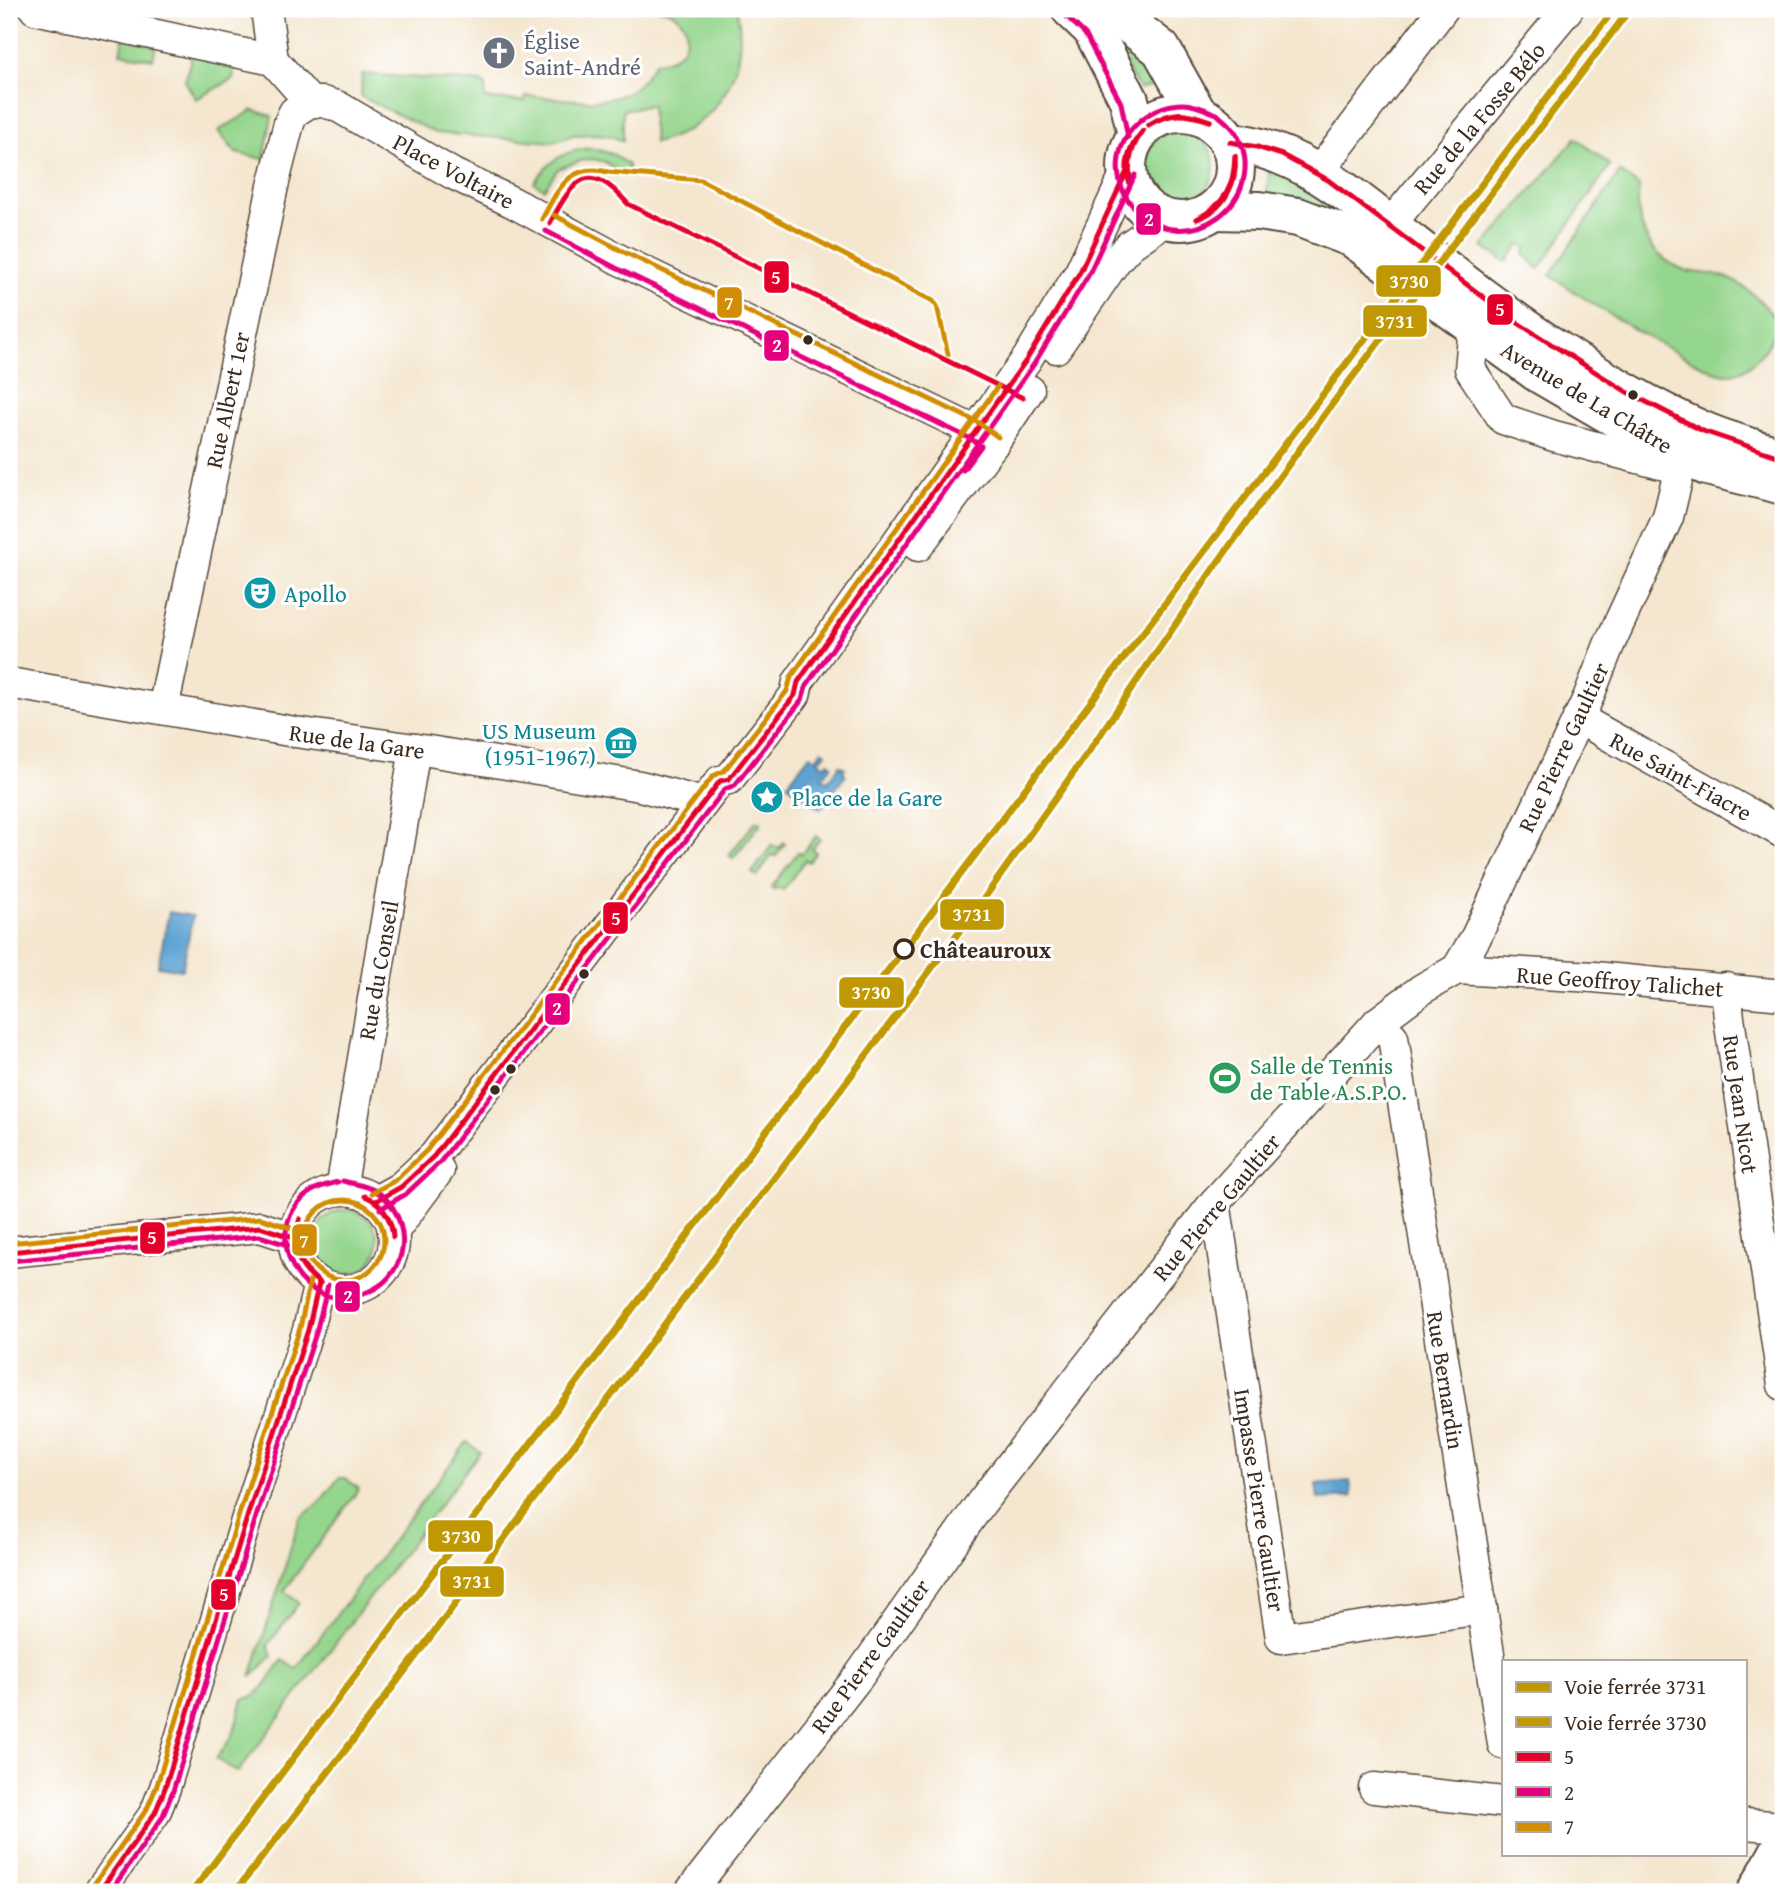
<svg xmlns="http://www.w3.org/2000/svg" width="1792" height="1901" font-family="'Gentium Book Plus',serif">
<rect width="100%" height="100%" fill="#fff"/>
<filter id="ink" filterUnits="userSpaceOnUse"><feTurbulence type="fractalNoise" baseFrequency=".0143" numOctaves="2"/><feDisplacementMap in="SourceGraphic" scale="14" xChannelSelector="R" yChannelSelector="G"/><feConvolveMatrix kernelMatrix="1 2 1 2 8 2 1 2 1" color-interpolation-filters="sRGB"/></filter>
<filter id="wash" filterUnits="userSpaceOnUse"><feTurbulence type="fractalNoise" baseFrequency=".00686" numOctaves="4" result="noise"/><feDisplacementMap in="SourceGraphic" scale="28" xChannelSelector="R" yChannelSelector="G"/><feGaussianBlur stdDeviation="1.57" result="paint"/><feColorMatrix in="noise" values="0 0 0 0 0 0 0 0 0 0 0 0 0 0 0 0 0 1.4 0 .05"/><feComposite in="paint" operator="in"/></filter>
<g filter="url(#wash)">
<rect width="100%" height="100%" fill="#f4e6cf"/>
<!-- green -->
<g fill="#95d68d" stroke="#688056" stroke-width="2">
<path d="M658 9H737C749 72 718 128 654 143L651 105 623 110V141L611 136 597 134 573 135 553 142 436 133 361 97 362 74 481 82 482 84 486 85 485 99 525 101 526 96C558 97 601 108 630 91 641 84 648 73 655 62 697 60 696 12 658 9Z"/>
<path d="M1093 9 1172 81 1139 89Z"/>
<path d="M123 38 156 45 153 59 120 53Z"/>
<path d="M193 51 235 61 233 79 196 99 185 81Z"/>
<path d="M253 110 272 116 264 159 236 153 218 131Z"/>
<circle cx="1179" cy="166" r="35"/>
<path d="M1576 138 1610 165 1539 269 1524 254 1527 249 1520 244 1506 262 1483 247Z"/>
<path d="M591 148 613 154 628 165 629 172 624 175 605 162 593 159 580 161 558 169 544 189 534 183C548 161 565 150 591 148Z"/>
<path d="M1270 165 1372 229 1266 200Z"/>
<path d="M1620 172 1639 186C1634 222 1647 255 1682 269 1696 275 1711 272 1725 277 1746 285 1765 304 1778 322 1775 341 1750 374 1729 374 1715 374 1700 364 1689 359 1640 335 1595 306 1550 275Z"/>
<path d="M756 821 761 823 733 858 729 855Z"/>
<path d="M816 836 820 839 812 849 816 852 809 862 805 860 783 890 777 887 774 890 771 888 798 852 802 854Z"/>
<path d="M783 842 785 844 776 856 772 855 757 876 752 873 772 845 778 849Z"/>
<circle cx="346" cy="1242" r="32"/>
<path d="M467 1442 480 1452 238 1772 216 1759 233 1735 243 1699C262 1698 272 1672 283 1660L296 1669Z"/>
<path d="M339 1478H345L359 1489 284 1591 299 1603 268 1645 272 1656 251 1677 300 1518 318 1504Z"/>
</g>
<!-- water -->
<g fill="#5da2d2" stroke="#4c6678" stroke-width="2">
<path d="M822 750 826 753 819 762 825 766 828 762 832 765 822 778 828 781 840 765 845 768 843 772 846 775 820 809 787 784 810 755 816 759Z"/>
<path d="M169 912 193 916 182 970 158 966Z"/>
<path d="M1350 1481 1352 1497 1318 1499 1316 1484Z"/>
</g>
</g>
<g filter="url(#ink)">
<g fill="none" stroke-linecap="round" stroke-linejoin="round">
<defs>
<g id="minor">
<path d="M35 9 273 60"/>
<path d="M266 9 273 60 310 102H323L337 106 453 174 512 202 620 260 975 431 993 444"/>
<path d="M1318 173 1443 9"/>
<path d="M1389 226 1568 9"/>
<path d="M1056 348 1117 259 1130 245 1166 220"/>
<path d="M918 546 993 444 1029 390"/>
<path d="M9 683 295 732 429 751 640 786 703 803"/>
<path d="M163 709 273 186 289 123 294 112 310 102"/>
<path d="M1578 718 1783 833"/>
<path d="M1457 969 1594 977 1783 995"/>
<path d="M1726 988 1729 1018 1783 1385"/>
<path d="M1378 1022 1393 1037 1503 1744"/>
<path d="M341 1190 415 749"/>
<circle cx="344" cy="1240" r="50"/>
<path d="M376 1201 401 1187 434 1156 720 781 729 779 795 695 798 682 1027 359 1080 272 1127 171"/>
<path d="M1215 1202 1281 1638 1482 1609"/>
<path d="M393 1232 439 1170"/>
<path d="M9 1252 260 1227 294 1238"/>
<path d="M1374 1788 1503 1802"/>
<path d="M1745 1824 1783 1827"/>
<path d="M99 1892 155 1813 165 1788 249 1511 308 1330 319 1283"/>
<path d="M690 1892 859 1676 981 1503 1215 1202 1378 1022 1422 989 1457 969 1476 937 1588 698 1609 645 1668 517 1680 468 1678 453 1661 464 1554 436 1503 419 1470 369 1474 326"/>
</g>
<g id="secondary">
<path d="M1071 9 1092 29 1129 100 1137 135"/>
<path d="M1110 9 1161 49 1198 115"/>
<circle cx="1181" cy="167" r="54"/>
<path d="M1230 142C1303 150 1357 201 1413 244 1459 280 1505 316 1554 348 1597 377 1655 410 1703 431 1728 442 1757 449 1783 458"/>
<path d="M1215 210 1259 211 1298 217 1353 238 1537 372 1623 422 1690 459 1707 466 1783 485"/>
<path d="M1757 1892 1783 1845"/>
</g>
</defs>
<!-- minor casing -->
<use href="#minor" stroke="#574639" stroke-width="33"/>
<!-- secondary casing -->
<use href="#secondary" stroke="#574639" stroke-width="42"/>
<!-- minor -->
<use href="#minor" stroke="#fff" stroke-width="30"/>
<!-- secondary -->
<use href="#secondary" stroke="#fff" stroke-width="38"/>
<defs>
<g id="bus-1">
<path d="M1148 125C1171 110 1184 111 1210 121"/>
<path d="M1148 125C1172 112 1184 113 1210 121"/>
<path d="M1230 142 1257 147 1282 155 1328 180 1518 323 1627 392 1703 431 1783 458"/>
<path d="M1130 184C1122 165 1130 145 1143 131"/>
<path d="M1130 184C1128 162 1130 148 1143 131"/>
<path d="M1197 219C1225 204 1234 187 1235 156"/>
<path d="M1197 219C1224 210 1238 183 1235 156"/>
<path d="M550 223C574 179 588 158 628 204L1023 398"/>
<path d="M365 1196C382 1203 392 1219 393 1237"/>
<path d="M376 1201 401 1187 434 1156 720 781 729 779 795 695 798 682 1027 359 1080 272 1127 171"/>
<path d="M300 1219C292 1247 297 1264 320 1283"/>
<path d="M300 1219C290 1244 296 1268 320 1283"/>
<path d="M9 1252 260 1227 294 1238"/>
<path d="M99 1892 155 1813 165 1788 249 1511 308 1330 319 1283"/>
</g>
<g id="bus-2">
<path d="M1065 15 1085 34 1121 103 1128 137"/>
<path d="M1214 113C1205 109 1193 104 1183 104 1154 104 1124 127 1119 157 1116 175 1121 193 1133 206 1184 266 1274 200 1236 133 1232 126 1223 120 1217 114"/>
<path d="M546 231 616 268 971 439 981 446 963 470"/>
<path d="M338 1182C330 1184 320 1186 312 1191 259 1224 293 1311 356 1296 374 1291 388 1283 397 1265 410 1239 399 1204 374 1190 365 1185 353 1184 343 1181"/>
<path d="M380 1209 406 1194 441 1161 725 789 735 785 802 700 806 686 1034 364 1088 276 1135 175"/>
<path d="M10 1261 259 1236 291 1246"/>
<path d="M110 1892 162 1818 173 1791 257 1514 316 1333 328 1285"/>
</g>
<g id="bus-3">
<path d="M554 215 624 252 979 423 998 437"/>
<path d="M542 219C558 190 569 162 608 172L701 180 933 301 937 306 948 354"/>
<path d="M372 1193 396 1180 427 1150 713 776 724 771 787 691 791 677 998 386"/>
<circle cx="344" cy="1240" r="40"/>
<path d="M9 1243 260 1218 297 1230"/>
<path d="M92 1887 147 1809 157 1785 241 1508 300 1328 310 1281"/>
</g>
</defs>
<!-- bus-1 casing -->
<use href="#bus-1" stroke="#fff" stroke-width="10"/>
<!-- bus-2 casing -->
<use href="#bus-2" stroke="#fff" stroke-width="10"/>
<!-- bus-3 casing -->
<use href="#bus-3" stroke="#fff" stroke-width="10"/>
<!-- bus-1 -->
<use href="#bus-1" stroke="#e4002b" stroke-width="5"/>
<!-- bus-2 -->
<use href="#bus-2" stroke="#e5007d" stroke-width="5"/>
<!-- bus-3 -->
<use href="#bus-3" stroke="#d18d06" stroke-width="5"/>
<defs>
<path id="rail-1" d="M235 1892 347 1748 985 897 1091 748 1216 565 1333 403 1630 9"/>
<path id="rail-2" d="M192 1892 1614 9"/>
</defs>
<!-- rail-1 casing -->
<use href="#rail-1" stroke="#fff" stroke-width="12"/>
<!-- rail-2 casing -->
<use href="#rail-2" stroke="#fff" stroke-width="12"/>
<!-- rail-1 -->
<use href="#rail-1" stroke="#c09804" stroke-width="7"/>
<!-- rail-2 -->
<use href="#rail-2" stroke="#c09804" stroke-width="7"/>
</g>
</g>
<!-- icons -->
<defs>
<symbol id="church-disc" viewBox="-11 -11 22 22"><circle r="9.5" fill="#6b7280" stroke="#fff"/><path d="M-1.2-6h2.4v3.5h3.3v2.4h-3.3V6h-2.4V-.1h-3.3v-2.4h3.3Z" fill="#fff"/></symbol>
<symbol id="theatre-disc" viewBox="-11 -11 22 22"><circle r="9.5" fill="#0f9aa8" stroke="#fff"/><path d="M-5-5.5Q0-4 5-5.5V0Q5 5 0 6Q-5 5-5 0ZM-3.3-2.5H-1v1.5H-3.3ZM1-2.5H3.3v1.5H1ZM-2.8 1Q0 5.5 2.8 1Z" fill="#fff"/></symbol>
<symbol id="museum-disc" viewBox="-11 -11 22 22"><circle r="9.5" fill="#0f9aa8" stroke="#fff"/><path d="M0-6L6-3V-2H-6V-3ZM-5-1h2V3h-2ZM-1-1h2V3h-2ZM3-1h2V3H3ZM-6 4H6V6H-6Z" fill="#fff"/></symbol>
<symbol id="sight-disc" viewBox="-11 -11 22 22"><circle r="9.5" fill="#0f9aa8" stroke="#fff"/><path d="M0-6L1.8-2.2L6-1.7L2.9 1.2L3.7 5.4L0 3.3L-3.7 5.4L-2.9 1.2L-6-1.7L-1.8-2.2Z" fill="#fff"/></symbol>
<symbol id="stadium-disc" viewBox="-11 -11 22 22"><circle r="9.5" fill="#2e9e5b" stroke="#fff"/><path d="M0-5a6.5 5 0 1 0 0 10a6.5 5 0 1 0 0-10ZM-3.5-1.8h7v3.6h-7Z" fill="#fff"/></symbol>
</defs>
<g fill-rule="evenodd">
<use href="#church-disc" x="480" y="34" width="38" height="38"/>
<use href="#theatre-disc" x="241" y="574" width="38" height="38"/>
<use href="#museum-disc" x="602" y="724" width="38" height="38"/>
<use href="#sight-disc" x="748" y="778" width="38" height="38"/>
<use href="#stadium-disc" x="1206" y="1059" width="38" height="38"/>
</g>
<!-- markers -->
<g fill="#3b2a1e" stroke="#fff" stroke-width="2.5">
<circle cx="808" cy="340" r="6"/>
<circle cx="1633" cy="395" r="6"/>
<circle cx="584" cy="974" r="6"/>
<circle cx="511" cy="1069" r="6"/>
<circle cx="495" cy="1090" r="6"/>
</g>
<circle fill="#fff" stroke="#3b2a1e" stroke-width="3.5" cx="904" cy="949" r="9"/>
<g text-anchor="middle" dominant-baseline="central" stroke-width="6" stroke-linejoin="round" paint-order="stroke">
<!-- worship labels -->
<g font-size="23" fill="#5b616d" stroke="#fff" text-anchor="start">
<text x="524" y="40">Église<tspan x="524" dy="26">Saint-André</tspan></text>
</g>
<!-- street labels -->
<g font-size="23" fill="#3b2a1e" stroke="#fff">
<text transform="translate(1479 118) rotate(-50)">Rue de la Fosse Bélo</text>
<text transform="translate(454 171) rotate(28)">Place Voltaire</text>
<text transform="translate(1587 397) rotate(31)">Avenue de La Châtre</text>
<text transform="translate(227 400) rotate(-78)">Rue Albert 1er</text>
<text transform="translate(357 741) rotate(8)">Rue de la Gare</text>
<text transform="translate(1563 747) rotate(-65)">Rue Pierre Gaultier</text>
<text transform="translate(1681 776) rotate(29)">Rue Saint-Fiacre</text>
<text transform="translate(378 970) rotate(-80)">Rue du Conseil</text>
<text transform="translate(1620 981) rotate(4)">Rue Geoffroy Talichet</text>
<text transform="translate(1741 1104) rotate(82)">Rue Jean Nicot</text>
<text transform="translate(1216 1207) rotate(-50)">Rue Pierre Gaultier</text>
<text transform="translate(1446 1380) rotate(81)">Rue Bernardin</text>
<text transform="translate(1260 1500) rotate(81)">Impasse Pierre Gaultier</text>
<text transform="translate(870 1656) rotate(-54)">Rue Pierre Gaultier</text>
</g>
<!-- culture labels -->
<g font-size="23" fill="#0d838f" stroke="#fff" text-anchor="start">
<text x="284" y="593">Apollo</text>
<text x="596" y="730" text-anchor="end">US Museum<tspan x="596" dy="26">(1951-1967)</tspan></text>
<text x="792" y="797">Place de la Gare</text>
</g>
<!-- stop labels -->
<g font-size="23" font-weight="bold" fill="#3b2a1e" stroke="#fff" text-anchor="start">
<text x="920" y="949">Châteauroux</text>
</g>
<!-- leisure labels -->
<g font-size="23" fill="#27864d" stroke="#fff" text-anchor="start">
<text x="1250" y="1065">Salle de Tennis<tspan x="1250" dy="26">de Table A.S.P.O.</tspan></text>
</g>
</g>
<g stroke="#fff" stroke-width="2.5">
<rect x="1135" y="202" width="27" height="34" rx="7" fill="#e5007d"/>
<rect x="763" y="260" width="27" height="34" rx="7" fill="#e4002b"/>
<rect x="1375" y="264" width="67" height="34" rx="7" fill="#c09804"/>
<rect x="716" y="286" width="27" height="33" rx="7" fill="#d18d06"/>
<rect x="1486" y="293" width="28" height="33" rx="7" fill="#e4002b"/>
<rect x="1362" y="304" width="66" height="34" rx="7" fill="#c09804"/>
<rect x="763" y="329" width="27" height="33" rx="7" fill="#e5007d"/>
<rect x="939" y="898" width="66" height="33" rx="7" fill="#c09804"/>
<rect x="602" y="901" width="27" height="34" rx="7" fill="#e4002b"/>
<rect x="838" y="976" width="67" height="33" rx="7" fill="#c09804"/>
<rect x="544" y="992" width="27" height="34" rx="7" fill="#e5007d"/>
<rect x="139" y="1221" width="27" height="34" rx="7" fill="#e4002b"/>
<rect x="291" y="1223" width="27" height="34" rx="7" fill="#d18d06"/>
<rect x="334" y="1280" width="27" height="33" rx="7" fill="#e5007d"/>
<rect x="427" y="1519" width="67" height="34" rx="7" fill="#c09804"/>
<rect x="439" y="1565" width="66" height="33" rx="7" fill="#c09804"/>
<rect x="210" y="1578" width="27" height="33" rx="7" fill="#e4002b"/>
</g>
<g font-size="19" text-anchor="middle" font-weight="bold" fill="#fff">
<text x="1149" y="226">2</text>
<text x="776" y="284">5</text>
<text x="1409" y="288">3730</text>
<text x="729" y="309">7</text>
<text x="1500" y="316">5</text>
<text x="1395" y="328">3731</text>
<text x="777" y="352">2</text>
<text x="972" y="921">3731</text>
<text x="616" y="925">5</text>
<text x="871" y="999">3730</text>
<text x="557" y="1015">2</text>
<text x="152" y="1244">5</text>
<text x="304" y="1247">7</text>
<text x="348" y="1303">2</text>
<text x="461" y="1543">3730</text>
<text x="472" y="1588">3731</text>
<text x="224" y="1601">5</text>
</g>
<!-- margin -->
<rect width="1792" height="1901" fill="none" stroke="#fff" stroke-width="35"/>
<!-- legend -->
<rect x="1502" y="1660" width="245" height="196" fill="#ffffff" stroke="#b1aaa5" stroke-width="2"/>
<rect x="1516" y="1682" width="35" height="10" fill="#c09804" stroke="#b1aaa5" stroke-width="2"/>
<text x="1564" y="1694" font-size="21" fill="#3b2a1e">Voie ferrée 3731</text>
<rect x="1516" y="1717" width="35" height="10" fill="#c09804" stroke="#b1aaa5" stroke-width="2"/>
<text x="1564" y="1730" font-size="21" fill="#3b2a1e">Voie ferrée 3730</text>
<rect x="1516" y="1752" width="35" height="10" fill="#e4002b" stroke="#b1aaa5" stroke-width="2"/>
<text x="1564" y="1764" font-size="21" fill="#3b2a1e">5</text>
<rect x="1516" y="1787" width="35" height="10" fill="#e5007d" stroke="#b1aaa5" stroke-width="2"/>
<text x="1564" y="1800" font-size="21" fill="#3b2a1e">2</text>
<rect x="1516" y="1822" width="35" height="10" fill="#d18d06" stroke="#b1aaa5" stroke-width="2"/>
<text x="1564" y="1834" font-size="21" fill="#3b2a1e">7</text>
</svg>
